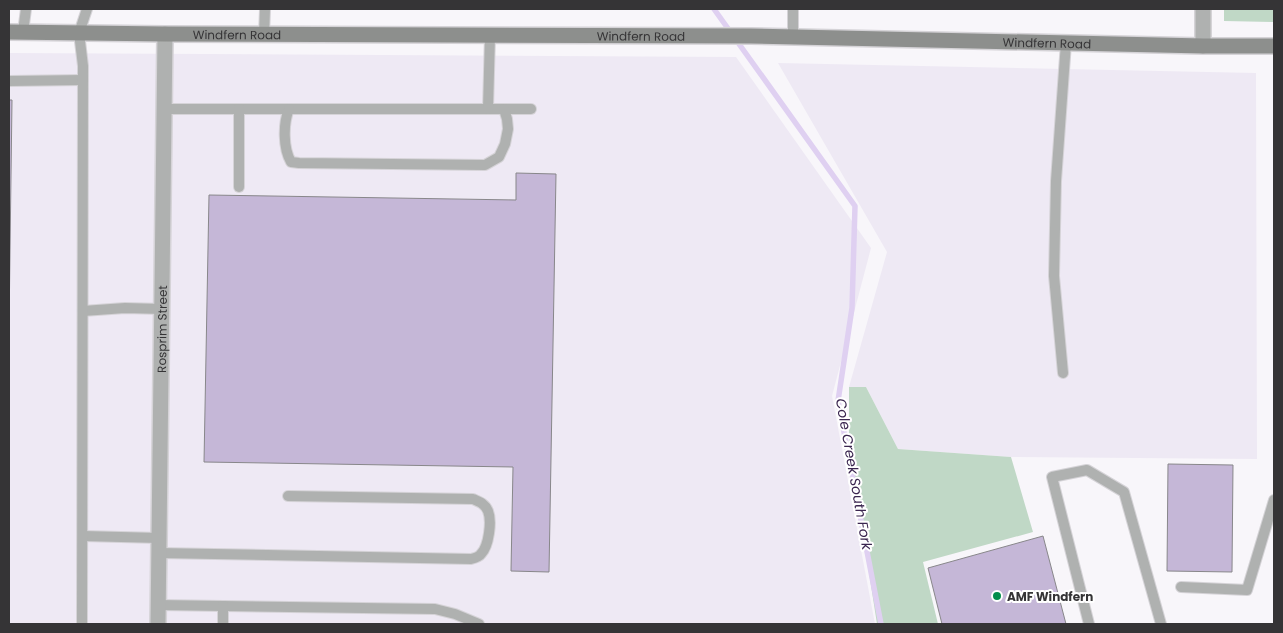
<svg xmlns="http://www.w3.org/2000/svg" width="1283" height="633" font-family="Poppins,sans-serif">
<rect width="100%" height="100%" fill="#f8f6fa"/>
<!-- built -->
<g fill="#eee9f4">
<path d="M9 53 736 57 871 248 832 396 875 624H9Z"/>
<path d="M778 63 1256 73 1257 459 1011 457 898 449 866 387H849L887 252Z"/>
</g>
<!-- green -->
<g fill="#c0d8c6">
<path d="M1224 9H1274V22L1224 21Z"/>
<path d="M849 387H866L898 449 1011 457 1033 532 923 562 938 624H877L849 444Z"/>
</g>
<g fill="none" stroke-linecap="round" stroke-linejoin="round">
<!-- stream -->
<path stroke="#dfd0f1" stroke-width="5.5" d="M714 9 855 206 852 308 838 401 881 624"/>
</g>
<!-- building -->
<g fill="#c5b7d7" stroke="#88878a">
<path d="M9 100H12L9 328Z"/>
<path d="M516 173 556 174 549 572 511 571 513 467 204 462 209 195 516 200Z"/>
<path d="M1168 464 1233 465 1232 572 1167 571Z"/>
<path d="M1043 536 1066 624H942L928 568Z"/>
</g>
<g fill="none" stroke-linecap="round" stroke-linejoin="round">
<defs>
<g id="lane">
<path d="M23 32 26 9"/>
<path d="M264 35 265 9"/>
<path d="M793 37V9"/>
<path d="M9 81 83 80"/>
<path d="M164 109H531"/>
<path d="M289 109C283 124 283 148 291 162L299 163 485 165 499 157 505 144 508 129 507 119 504 109"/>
<path d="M488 109 490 35"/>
<path d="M239 187V109"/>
<path d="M83 311 125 308 162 309"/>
<path d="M1063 373 1054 276 1056 181 1066 43"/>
<path d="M83 536 159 538"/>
<path d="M159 553 471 559C475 558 479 557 481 554 489 546 492 521 488 511 485 504 480 502 473 499L288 496"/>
<path d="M1181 587 1247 590 1274 500"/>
<path d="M158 605 435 609 455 614 479 624"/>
<path d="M82 624 83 66 79 33 87 9"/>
<path d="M223 624V606"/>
<path d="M1089 624 1052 477 1087 470 1124 492 1161 624"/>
</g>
<g id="street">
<path d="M1203 46V9"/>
<path id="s1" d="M158 624 165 34"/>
</g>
<g id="secondary">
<path id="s2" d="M9 32 165 34 751 36 1203 46H1274"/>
</g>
</defs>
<!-- lane casing -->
<use href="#lane" stroke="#d5d3d7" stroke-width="12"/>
<!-- street casing -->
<use href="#street" stroke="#d5d3d7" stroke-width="18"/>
<!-- secondary casing -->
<use href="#secondary" stroke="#d5d3d7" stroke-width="18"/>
<!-- lane -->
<use href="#lane" stroke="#afb1b0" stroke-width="10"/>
<!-- street -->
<use href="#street" stroke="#afb1b0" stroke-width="15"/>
<!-- secondary -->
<use href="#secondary" stroke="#8d8f8d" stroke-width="15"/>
</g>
<!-- markers -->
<circle fill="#028d4b" stroke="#fff" stroke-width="2" cx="997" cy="596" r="5"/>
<g text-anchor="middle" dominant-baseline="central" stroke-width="4" stroke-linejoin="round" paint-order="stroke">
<!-- street labels -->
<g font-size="12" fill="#353436" stroke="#fff">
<text stroke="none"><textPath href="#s2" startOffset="228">Windfern Road</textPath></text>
<text stroke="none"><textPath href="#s2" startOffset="632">Windfern Road</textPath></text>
<text stroke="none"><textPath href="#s2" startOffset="1038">Windfern Road</textPath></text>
<text stroke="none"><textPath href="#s1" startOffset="295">Rosprim Street</textPath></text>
</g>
<!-- poi labels -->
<g font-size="12" font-weight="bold" fill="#353436" stroke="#fff" text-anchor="start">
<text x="1007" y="596">AMF Windfern</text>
</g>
<!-- water labels -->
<g font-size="14" font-style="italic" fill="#3a254f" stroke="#fff">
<text transform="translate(854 474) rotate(80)">Cole Creek South Fork</text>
</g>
</g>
<!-- border -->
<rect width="1283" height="633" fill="none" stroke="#353436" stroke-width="20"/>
</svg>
